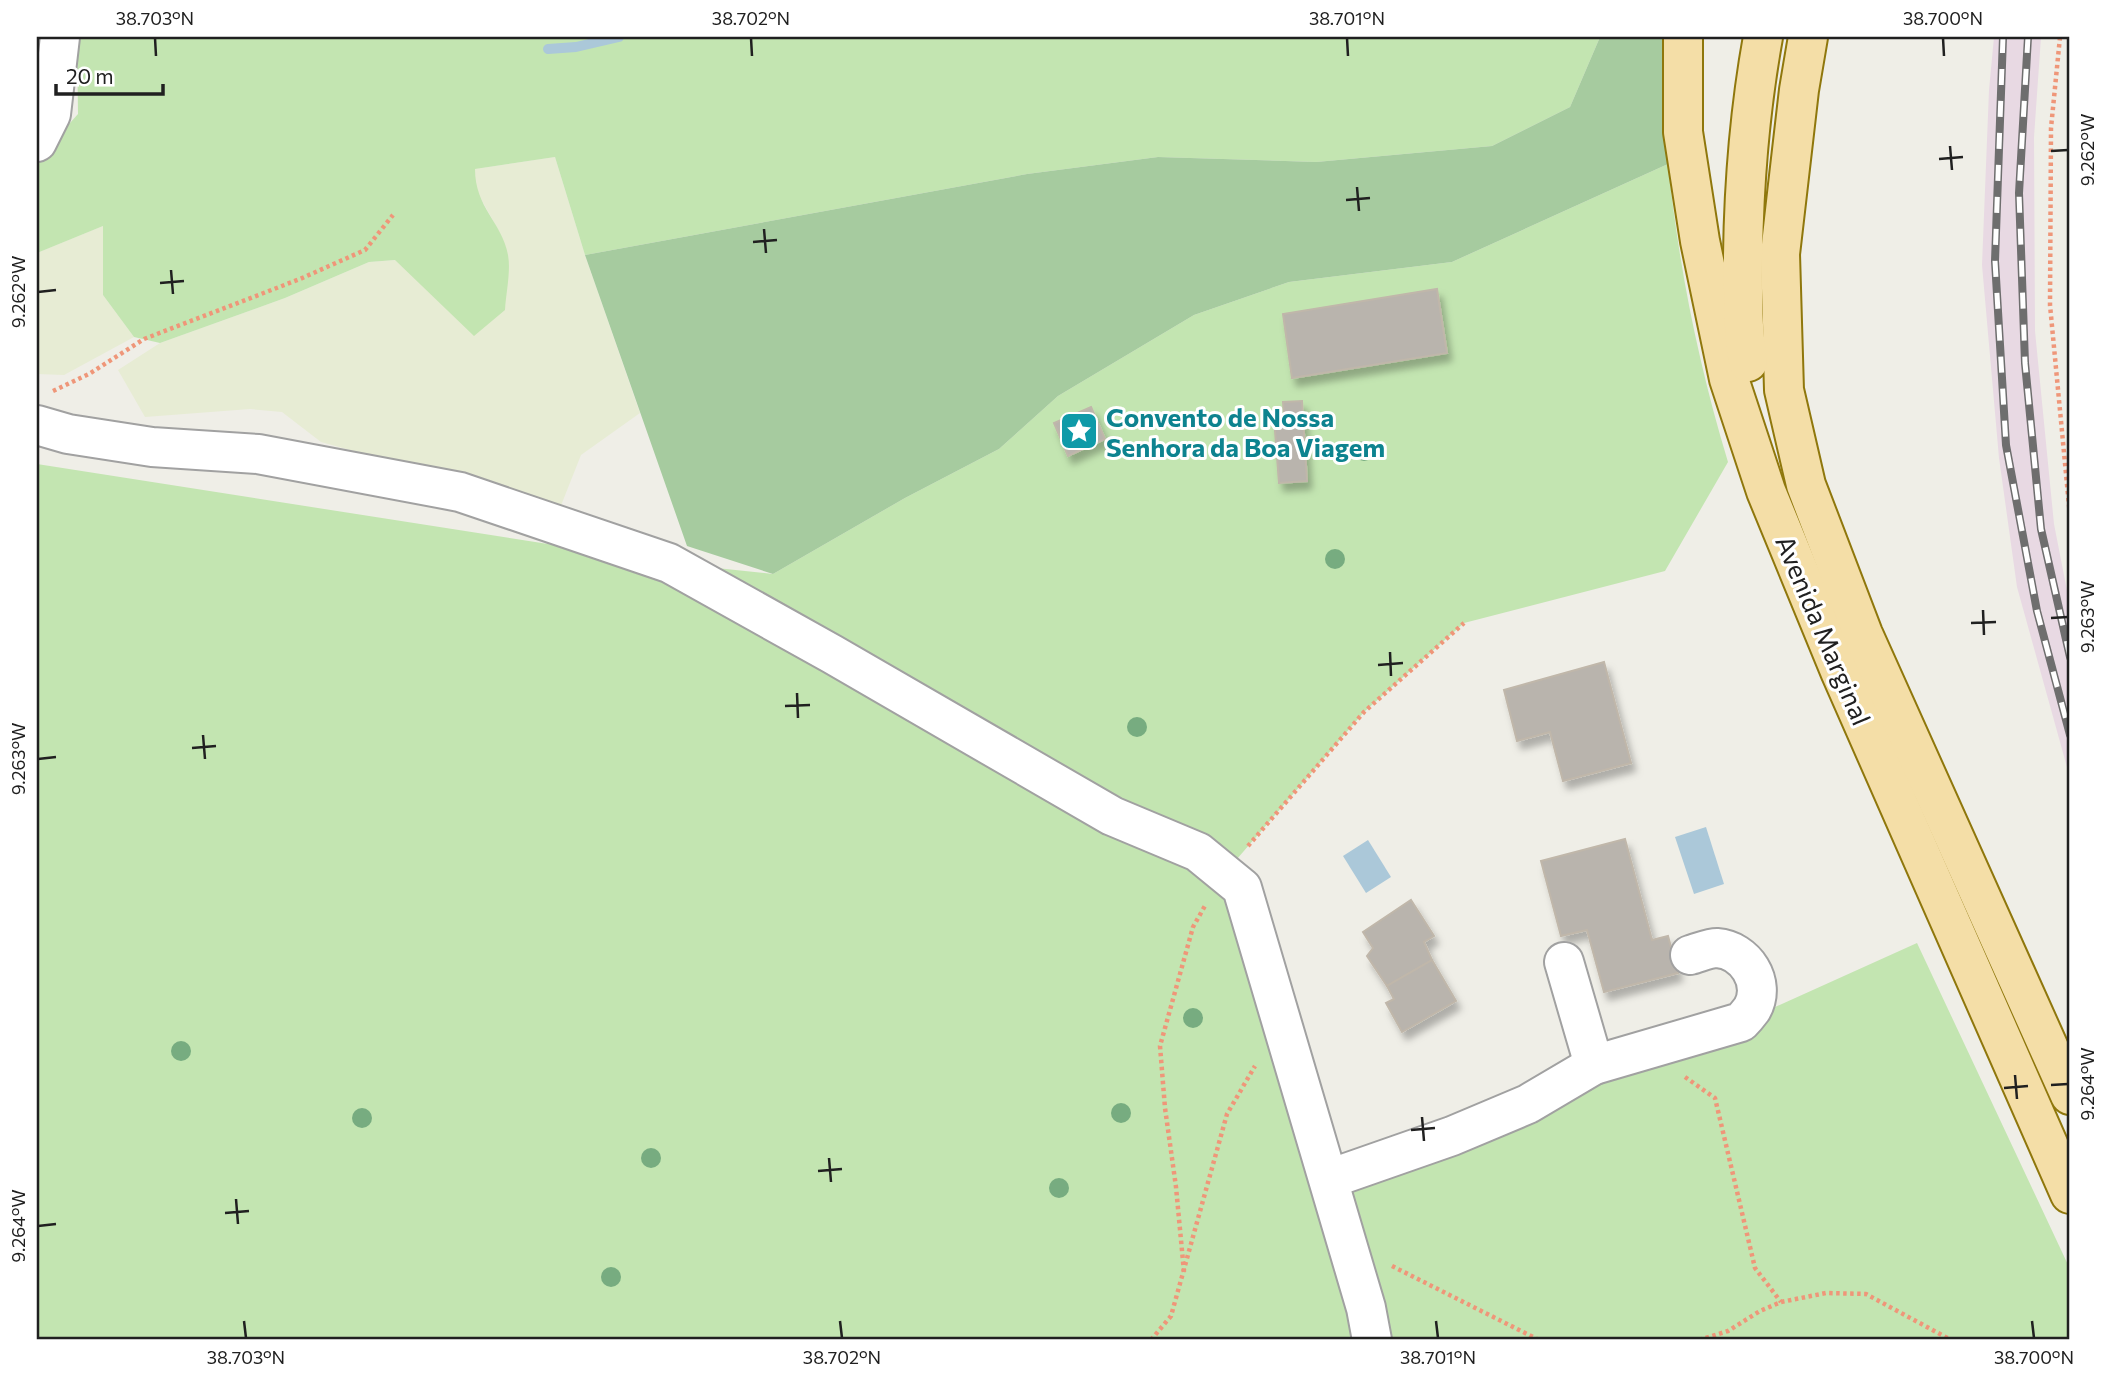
<svg xmlns="http://www.w3.org/2000/svg" width="2107" height="1377" font-family="Commissioner,sans-serif">
<defs>
<filter id="shadow"><feDropShadow dx="4.5" dy="8" stdDeviation="3.5" flood-color="#0004"/></filter>
</defs>
<rect width="100%" height="100%" fill="#efeee7"/>
<!-- industrial -->
<path fill="#e8d9e3" d="M1994 37H2041L2034 137 2035 331 2054 524 2070 606V778L2017 587 1999 458 1982 265 1989 90Z"/>
<!-- farmland -->
<g fill="#e7ecd4">
<path d="M555 157 585 255 640 413 581 455 560 508 321 442 282 412 250 409 145 417 118 370 160 343 285 298 369 262 396 260 474 335 500 233 476 190 474 169Z"/>
<path d="M103 226V295L134 337 64 375 37 374V253Z"/>
</g>
<!-- grass -->
<g fill="#c3e5b1">
<path d="M77 37H1600L1570 107 1492 146 1316 162 1158 157 1027 174 585 255 555 157 475 169C475 208 502 222 508 255 511 271 506 293 505 310L474 336 395 260 369 262 285 298 160 343 134 337 103 295V226L37 253V160L78 114Z"/>
<path d="M1668 164C1679 268 1698 362 1728 462L1665 571 1464 623 1364 712 1224 874 1329 1179 1742 1022 1917 943 2070 1269V1340H37V464L669 563 773 574 905 498 999 449 1058 396 1194 315 1289 282 1452 262Z"/>
</g>
<!-- forest -->
<path fill="#a6cb9f" d="M1600 37H1665L1668 164 1452 262 1289 282 1194 315 1058 396 999 449 905 498 773 574 687 546 585 255 1027 174 1158 157 1316 162 1492 146 1570 107Z"/>
<!-- water -->
<g fill="#abc8d9">
<path d="M1706 827 1724 884 1694 894 1675 837Z"/>
<path d="M1368 840 1391 877 1366 893 1343 856Z"/>
</g>
<g fill="none" stroke-linecap="round" stroke-linejoin="round">
<!-- stream -->
<path stroke="#abc8d9" stroke-width="10" d="M548 49 576 47 619 37"/>
</g>
<!-- building -->
<g fill="#b9b4ad" stroke="#c0b7aa" stroke-width="2" filter="url(#shadow)">
<path d="M1437 289 1447 353 1292 378 1283 314Z"/>
<path d="M1302 401 1307 481 1279 483 1274 418 1284 417 1283 402Z"/>
<path d="M1091 407 1105 439 1068 456 1054 423Z"/>
<path d="M1604 662 1631 763 1563 781 1550 732 1517 741 1504 690Z"/>
<path d="M1625 839 1652 940 1668 936 1678 973 1604 992 1587 930 1561 936 1541 861Z"/>
<path d="M1411 900 1434 936 1424 942 1432 960 1387 986 1367 956 1373 948 1363 932Z"/>
<path d="M1432 960 1456 1001 1402 1032 1386 1003 1394 999 1387 986Z"/>
</g>
<g fill="none" stroke-linecap="round" stroke-linejoin="round">
<defs>
<g id="minor">
<path d="M37 142 51 114 60 37"/>
<path d="M37 425 68 434 152 447 258 454 460 492 669 563 832 654 1112 816 1198 852 1242 888 1366 1308 1372 1340"/>
<path d="M1564 962 1594 1065"/>
<path d="M1329 1179 1452 1136 1528 1104 1594 1065 1741 1022C1745 1018 1749 1013 1752 1009 1767 982 1745 950 1717 948 1709 948 1698 953 1690 955"/>
</g>
<g id="major">
<path d="M1683 37V132L1700 241 1729 379 1766 491 1840 671 2070 1194"/>
<path d="M1808 37 1799 90 1780 254 1784 390 1806 485 1863 634 2070 1095"/>
<path d="M1748 362C1742 326 1743 291 1743 255 1744 182 1750 109 1763 37"/>
</g>
</defs>
<!-- minor casing -->
<use href="#minor" stroke="#a1a1a1" stroke-width="42"/>
<!-- major casing -->
<use href="#major" stroke="#8f770c" stroke-width="42"/>
<!-- path -->
<g stroke="#ef9679" stroke-width="4.5" stroke-dasharray="3.5 3.5" stroke-linecap="butt">
<path d="M2060 37 2051 128 2050 305 2070 516"/>
<path d="M53 391 89 374 144 339 300 279 365 250 393 215"/>
<path d="M1248 846 1364 712 1464 623"/>
<path d="M1685 1077 1715 1098 1755 1268 1781 1302"/>
<path d="M1392 1266 1539 1340"/>
<path d="M1184 1272 1176 1187 1165 1108 1160 1046 1193 927 1206 904"/>
<path d="M1151 1340 1171 1316 1227 1114 1255 1066"/>
<path d="M1699 1340 1728 1331 1760 1311 1781 1302 1826 1293 1866 1294 1951 1340"/>
</g>
<!-- minor -->
<use href="#minor" stroke="#fff" stroke-width="38"/>
<!-- major -->
<use href="#major" stroke="#f4dea7" stroke-width="38"/>
<defs>
<g id="rail">
<path d="M2003 37 1995 261 2006 445 2037 611 2070 735"/>
<path d="M2028 37 2019 193 2025 363 2041 529 2070 657"/>
</g>
</defs>
<!-- rail casing -->
<use href="#rail" stroke="#6e6e6e" stroke-width="8"/>
<!-- rail -->
<use href="#rail" stroke="#fff" stroke-width="5" stroke-dasharray="16" stroke-linecap="butt"/>
</g>
<!-- trees -->
<g fill="#77ac80">
<circle cx="1364" cy="451" r="10"/>
<circle cx="1335" cy="559" r="10"/>
<circle cx="1137" cy="727" r="10"/>
<circle cx="1193" cy="1018" r="10"/>
<circle cx="181" cy="1051" r="10"/>
<circle cx="1121" cy="1113" r="10"/>
<circle cx="362" cy="1118" r="10"/>
<circle cx="651" cy="1158" r="10"/>
<circle cx="1059" cy="1188" r="10"/>
<circle cx="611" cy="1277" r="10"/>
</g>
<!-- ticks -->
<path fill="none" stroke="#202020" stroke-width="2.5" d="M155 38 156 56M751 38 752 56M1347 38 1348 56M1943 38 1944 56M1950 146 1952 170M2051 151 2068 150M1939 159 1963 157M1357 187 1359 211M1346 200 1370 198M764 229 766 253M753 242 777 240M171 270 173 294M160 283 184 281M38 292 56 290M1983 610 1984 635M2051 618 2068 617M1971 623 1996 622M1390 652 1391 676M1378 665 1403 663M797 693 798 718M785 706 810 705M203 735 205 759M192 748 216 746M38 759 56 757M2015 1075 2017 1099M2051 1085 2068 1084M2004 1088 2028 1086M1422 1117 1424 1141M1411 1130 1435 1128M829 1158 831 1182M818 1171 842 1169M236 1199 238 1224M225 1213 249 1211M38 1226 56 1224M244 1321 246 1338M840 1321 842 1338M1436 1321 1438 1338M2032 1321 2034 1338"/>
<!-- icons -->
<defs>
<symbol id="sight-square" viewBox="-11 -11 22 22"><rect x="-9" y="-9" width="18" height="18" rx="4" fill="#0f9aa8" stroke="#fff"/><path d="M0-6L1.8-2.2L6-1.7L2.9 1.2L3.7 5.4L0 3.3L-3.7 5.4L-2.9 1.2L-6-1.7L-1.8-2.2Z" fill="#fff"/></symbol>
</defs>
<g fill-rule="evenodd">
<use href="#sight-square" x="1057" y="409" width="44" height="44"/>
</g>
<g text-anchor="middle" dominant-baseline="central" stroke-width="6" stroke-linejoin="round" paint-order="stroke">
<!-- culture labels -->
<g font-size="26" font-weight="bold" fill="#0d838f" stroke="#fff" text-anchor="start">
<text x="1106" y="416">Convento de Nossa<tspan x="1106" dy="30">Senhora da Boa Viagem</tspan></text>
</g>
<!-- street labels -->
<g font-size="26" fill="#202020" stroke="#fff">
<text transform="translate(1824 630) rotate(67)">Avenida Marginal</text>
</g>
</g>
<!-- border -->
<rect width="2107" height="1377" fill="none" stroke="#ffffff" stroke-width="77"/>
<!-- scale -->
<path d="M56 84v10h107v-10" fill="none" stroke="#202020" stroke-width="3.5"/>
<text x="66" y="84" font-size="21" fill="#202020" stroke="#ffffff" stroke-width="5" paint-order="stroke">20 m</text>
<rect x="38" y="38" width="2030" height="1300" fill="none" stroke="#202020" stroke-width="2.5"/>
<g font-size="18" text-anchor="middle" fill="#202020">
<text x="155" y="25">38.703°N</text>
<text x="751" y="25">38.702°N</text>
<text x="1347" y="25">38.701°N</text>
<text x="1943" y="25">38.700°N</text>
<text transform="translate(2088 150) rotate(-90)" y="6">9.262°W</text>
<text transform="translate(19 292) rotate(-90)" y="6">9.262°W</text>
<text transform="translate(2088 617) rotate(-90)" y="6">9.263°W</text>
<text transform="translate(19 759) rotate(-90)" y="6">9.263°W</text>
<text transform="translate(2088 1084) rotate(-90)" y="6">9.264°W</text>
<text transform="translate(19 1226) rotate(-90)" y="6">9.264°W</text>
<text x="246" y="1364">38.703°N</text>
<text x="842" y="1364">38.702°N</text>
<text x="1438" y="1364">38.701°N</text>
<text x="2034" y="1364">38.700°N</text>
</g>
</svg>
